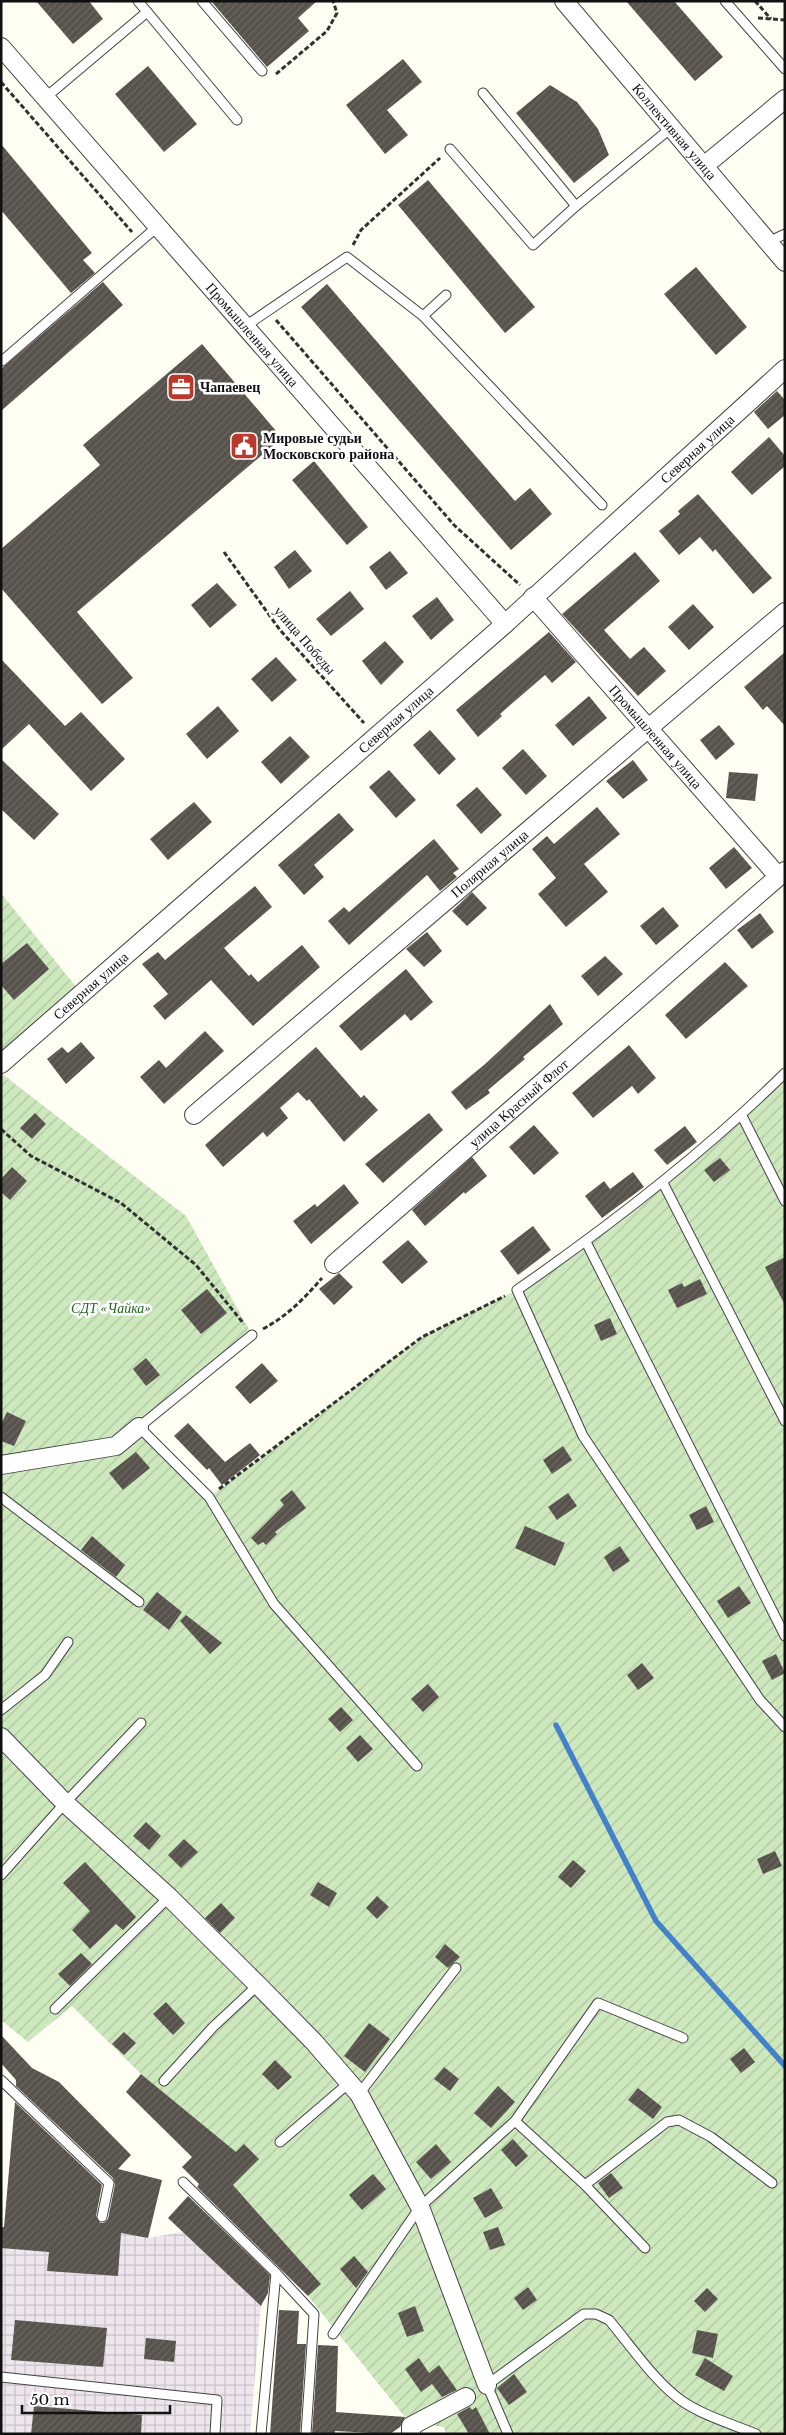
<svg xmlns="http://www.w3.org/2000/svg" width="786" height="2435" font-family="'Libre Baskerville',serif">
<defs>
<pattern id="industrial-grid" width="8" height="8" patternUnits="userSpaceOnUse" patternTransform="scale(1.25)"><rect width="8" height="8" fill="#eee5ed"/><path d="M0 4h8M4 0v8" fill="none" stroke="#cbc3ca"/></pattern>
<pattern id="garden-furrows" width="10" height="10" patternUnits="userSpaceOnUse" patternTransform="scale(1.25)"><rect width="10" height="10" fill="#cde8bd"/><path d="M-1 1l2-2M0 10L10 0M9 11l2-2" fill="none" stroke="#afc6a1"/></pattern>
<pattern id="building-hatch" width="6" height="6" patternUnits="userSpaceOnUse" patternTransform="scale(1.25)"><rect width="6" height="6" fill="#58524c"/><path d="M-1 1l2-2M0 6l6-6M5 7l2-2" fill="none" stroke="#6b6661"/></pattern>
</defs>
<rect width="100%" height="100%" fill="#fefef3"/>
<!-- industrial -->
<path fill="url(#industrial-grid)" d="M1 2227 121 2233 148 2238 183 2232 261 2306 250 2434H1Z"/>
<!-- garden -->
<g fill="url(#garden-furrows)">
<path d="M1 893 81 993 1 1064Z"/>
<path d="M1 1073 186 1216 252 1335 139 1427 209 1497 422 1337 517 1290 586 1242 785 1073V2434H446L444 2427 409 2422 308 2296 321 2284 202 2150 215 2135 141 2074 72 2006 28 2042 1 2020Z"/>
</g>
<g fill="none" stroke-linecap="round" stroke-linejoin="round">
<!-- stream -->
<path stroke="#4381c8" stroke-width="5.5" d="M556 1725 656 1921 785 2066"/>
</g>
<!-- building -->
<g fill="url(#building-hatch)">
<path d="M36 1H89L103 19 73 44Z"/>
<path d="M211 1H317L298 18 309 31 267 67Z"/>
<path d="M626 1H674L723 57 695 81Z"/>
<path d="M403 59 422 82 387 110 408 135 385 154 346 105Z"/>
<path d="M148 66 197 124 164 152 115 94Z"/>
<path d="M550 85 577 102 598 129 609 155 574 183 516 113Z"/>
<path d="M1 144 92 253 83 260 95 273 71 293 1 210Z"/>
<path d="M428 180 535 307 505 333 398 205Z"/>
<path d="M696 267 747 327 716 355 664 294Z"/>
<path d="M103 282 123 305 1 411V369Z"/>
<path d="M327 284 515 501 530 488 552 514 511 550 301 307Z"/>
<path d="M202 344 282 438 77 612 133 678 102 704 1 588V549L100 465 83 445Z"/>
<path d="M777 391 785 400V415L768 429 754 412Z"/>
<path d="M769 437 785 456V466L752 495 731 472Z"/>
<path d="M314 461 368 527 347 545 292 480Z"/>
<path d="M698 494 772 578 753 594 715 549 713 552 700 537 679 555 659 531 680 514 678 511Z"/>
<path d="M295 550 312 571 289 589 274 567Z"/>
<path d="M390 551 408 573 386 590 369 567Z"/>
<path d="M635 552 660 581 604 630 630 659 644 647 666 671 638 696 562 614Z"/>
<path d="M217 583 237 605 210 628 191 605Z"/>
<path d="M350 591 364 609 331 636 316 619Z"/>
<path d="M437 597 454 620 431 640 412 616Z"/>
<path d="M693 604 714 627 689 650 668 627Z"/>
<path d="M549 632 576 662 552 683 545 675 500 714 502 716 478 737 456 710Z"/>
<path d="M385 641 404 662 381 685 362 661Z"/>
<path d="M785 652V726L767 706 763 710 744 687Z"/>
<path d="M276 657 297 680 272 702 251 679Z"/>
<path d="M1 659 65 726 81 712 125 759 91 791 29 724 1 750Z"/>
<path d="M589 696 607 718 573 746 555 725Z"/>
<path d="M218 706 239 731 207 759 186 734Z"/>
<path d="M719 725 735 744 716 760 700 740Z"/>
<path d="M430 730 456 759 439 775 413 745Z"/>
<path d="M290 736 310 757 281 784 261 762Z"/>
<path d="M523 749 547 776 526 795 502 768Z"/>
<path d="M1 759 59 814 34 840 1 809Z"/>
<path d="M633 760 648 780 623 799 606 781Z"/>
<path d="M389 770 416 800 396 818 369 787Z"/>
<path d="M729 772 758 774 755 801 726 798Z"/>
<path d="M477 787 502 815 481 834 456 805Z"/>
<path d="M194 802 212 822 168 860 150 839Z"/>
<path d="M597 807 620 834 584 864 608 892 566 927 538 894 556 878 532 849 547 836 554 844Z"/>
<path d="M339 813 354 830 314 865 324 877 304 895 278 865Z"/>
<path d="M434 839 459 869 453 873 457 877 440 891 427 875 349 945 328 921 344 907 349 912Z"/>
<path d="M734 847 752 868 726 889 709 868Z"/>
<path d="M255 886 272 907 224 948 249 976 251 974 258 982 302 945 320 967 253 1026 211 980 165 1020 153 1006 168 994 142 964 158 952 165 960Z"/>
<path d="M472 892 487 908 467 926 452 911Z"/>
<path d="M663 907 679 926 656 945 640 926Z"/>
<path d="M760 913 774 932 752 949 737 930Z"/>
<path d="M427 932 442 951 424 967 406 949Z"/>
<path d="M27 943 49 969 14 1000 1 985V964Z"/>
<path d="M605 956 623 974 598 996 581 976Z"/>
<path d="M725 962 748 986 686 1039 665 1015Z"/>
<path d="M406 969 433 1002 411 1021 405 1014 361 1051 339 1026Z"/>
<path d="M550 1004 563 1024 523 1057 525 1059 488 1090 490 1093 466 1110 451 1092 484 1065Z"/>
<path d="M205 1031 224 1051 164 1104 140 1077 159 1060 166 1068Z"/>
<path d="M81 1042 95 1058 66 1084 47 1059 62 1047 68 1053Z"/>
<path d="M629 1045 656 1078 638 1094 632 1086 593 1118 572 1093Z"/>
<path d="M316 1047 361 1098 364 1095 378 1110 344 1142 309 1099 307 1101 298 1092 280 1108 288 1118 267 1137 263 1132 223 1167 205 1145Z"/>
<path d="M35 1113 46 1124 32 1139 20 1128Z"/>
<path d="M429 1113 443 1130 383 1183 365 1164Z"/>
<path d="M534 1125 559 1153 534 1175 509 1147Z"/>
<path d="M685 1126 697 1142 667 1165 654 1150Z"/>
<path d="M472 1157 487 1176 465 1194 464 1192 425 1226 412 1210Z"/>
<path d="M720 1158 730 1170 714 1182 704 1170Z"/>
<path d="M12 1167 27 1181 10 1200 1 1192V1179Z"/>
<path d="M633 1172 644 1187 602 1218 585 1196 604 1181 610 1189Z"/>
<path d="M344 1184 359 1203 311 1244 293 1221 315 1204 317 1207Z"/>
<path d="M533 1226 551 1250 518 1275 500 1251Z"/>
<path d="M408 1240 428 1262 402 1284 382 1262Z"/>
<path d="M785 1257V1305L765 1267Z"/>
<path d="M339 1273 353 1287 334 1305 319 1289Z"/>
<path d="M700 1279 707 1294 677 1308 668 1290 682 1283 684 1287Z"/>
<path d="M207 1289 227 1313 201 1334 181 1310Z"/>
<path d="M610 1318 617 1334 601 1341 594 1325Z"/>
<path d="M146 1358 160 1375 146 1386 133 1369Z"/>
<path d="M262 1363 278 1381 250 1404 235 1387Z"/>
<path d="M7 1412 26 1421 14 1446 1 1441V1424Z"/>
<path d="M188 1423 225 1462 250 1443 260 1455 222 1485 209 1468 207 1470 174 1436Z"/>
<path d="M563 1446 572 1460 552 1474 543 1460Z"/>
<path d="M136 1452 150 1468 123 1490 109 1473Z"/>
<path d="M292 1490 306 1508 275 1532 277 1534 266 1545 263 1542 258 1545 251 1538 284 1505 280 1500Z"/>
<path d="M568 1493 577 1506 557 1520 548 1507Z"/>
<path d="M706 1506 714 1522 697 1530 689 1515Z"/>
<path d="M525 1526 565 1543 555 1566 515 1548Z"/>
<path d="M92 1536 125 1565 116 1577 81 1550Z"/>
<path d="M620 1546 630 1561 613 1572 604 1557Z"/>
<path d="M739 1586 751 1603 728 1618 717 1601Z"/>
<path d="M157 1592 182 1612 169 1630 143 1610Z"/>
<path d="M186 1615 222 1643 210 1654 180 1621Z"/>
<path d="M776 1654 785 1673 772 1680 762 1661Z"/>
<path d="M642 1663 654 1678 638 1690 627 1675Z"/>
<path d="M428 1684 439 1697 423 1712 411 1699Z"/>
<path d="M341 1707 353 1720 340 1732 328 1719Z"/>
<path d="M360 1735 373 1749 358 1762 346 1748Z"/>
<path d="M146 1822 161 1836 149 1850 133 1836Z"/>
<path d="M184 1839 198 1852 181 1868 168 1855Z"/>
<path d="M775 1851 782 1866 763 1874 757 1859Z"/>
<path d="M573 1860 586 1871 571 1888 558 1877Z"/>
<path d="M85 1862 136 1917 123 1930 116 1924 90 1949 72 1930 90 1911 63 1883Z"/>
<path d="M318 1882 337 1893 329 1907 310 1895Z"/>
<path d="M377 1896 389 1907 377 1919 366 1908Z"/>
<path d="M221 1903 235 1918 220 1933 205 1918Z"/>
<path d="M445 1944 460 1957 448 1968 435 1957Z"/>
<path d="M81 1953 92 1964 70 1986 58 1974Z"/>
<path d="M166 2002 185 2023 173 2035 153 2014Z"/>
<path d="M369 2023 390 2039 365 2072 344 2056Z"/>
<path d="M124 2032 136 2043 124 2055 112 2044Z"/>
<path d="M1 2035 32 2068 59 2082 131 2155 118 2169 162 2180 148 2238 121 2233 118 2276 47 2271 49 2252 1 2248V2227H4L15 2102 102 2185 96 2216 100 2223H104L108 2219 115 2184 113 2178 16 2086V2080L1 2063Z"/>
<path d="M744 2048 755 2062 741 2073 730 2059Z"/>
<path d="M275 2060 292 2077 278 2090 262 2074Z"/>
<path d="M444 2067 459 2079 450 2091 434 2079Z"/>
<path d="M141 2074 236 2152 244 2144 259 2159 233 2185 321 2284 308 2296 197 2187 199 2184 182 2167 192 2157 126 2092Z"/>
<path d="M498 2086 515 2102 491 2128 474 2113Z"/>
<path d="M638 2088 662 2107 653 2119 628 2100Z"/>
<path d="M513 2139 528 2156 516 2167 501 2150Z"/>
<path d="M436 2144 451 2162 431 2179 416 2162Z"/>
<path d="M611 2173 623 2188 609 2198 598 2183Z"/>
<path d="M373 2174 386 2189 362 2210 349 2195Z"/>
<path d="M491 2188 503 2208 485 2218 473 2198Z"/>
<path d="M188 2196 270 2275 268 2293 261 2306 168 2218Z"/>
<path d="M498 2227 505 2245 490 2250 483 2232Z"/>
<path d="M354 2256 368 2272 356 2288 340 2269Z"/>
<path d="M528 2287 537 2300 523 2310 514 2298Z"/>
<path d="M707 2288 718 2299 705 2312 694 2301Z"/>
<path d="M415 2306 424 2331 407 2337 398 2313Z"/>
<path d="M279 2310 299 2311 297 2344H306L300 2434H270Z"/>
<path d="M15 2320 107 2328 103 2367 11 2360Z"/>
<path d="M697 2330 718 2334 713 2358 692 2353Z"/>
<path d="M146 2338 176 2341 174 2362 144 2359Z"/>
<path d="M318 2345 338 2346 336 2412 405 2417 400 2427 390 2434 335 2431V2434H312Z"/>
<path d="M419 2358 429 2373 439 2365 457 2390 442 2397 432 2384 421 2392 405 2369Z"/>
<path d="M705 2358 733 2376 724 2391 695 2375Z"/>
<path d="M514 2374 527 2392 509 2405 497 2388Z"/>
<path d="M34 2406 142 2415 141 2434H31Z"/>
<path d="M470 2407 472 2410 476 2407 490 2434H469L457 2414Z"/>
</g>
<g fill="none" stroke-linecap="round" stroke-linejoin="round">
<defs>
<g id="lane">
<path d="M138 1 237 120"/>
<path d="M202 1 262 71"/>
<path d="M725 1 785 69"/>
<path d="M483 93 576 206"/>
<path d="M45 98 147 12"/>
<path d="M450 149 533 245 576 206 671 128"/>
<path d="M768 242 785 234"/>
<path d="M423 316 446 295"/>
<path d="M244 327 347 257 423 316 602 505"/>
<path d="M2 361 157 227"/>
<path d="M785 1073C703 1154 612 1224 517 1290L583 1436 760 1700 785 1727"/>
<path d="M742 1116 785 1201"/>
<path d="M663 1183 785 1421"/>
<path d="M586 1242 785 1636"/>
<path d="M252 1335 139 1427 209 1497 274 1604 417 1766"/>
<path d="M1 1497 139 1602"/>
<path d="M1 1710 45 1675 68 1642"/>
<path d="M1 1875 65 1803 141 1723"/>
<path d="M55 2009 169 1897"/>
<path d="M1 2080 109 2183 102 2217"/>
<path d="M164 2081 213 2027 258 1985"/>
<path d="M359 2094 456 1968"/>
<path d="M515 2121 585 2185 645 2248"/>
<path d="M280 2142 350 2082"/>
<path d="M183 2182 276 2273 261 2434"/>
<path d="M585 2185 667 2122 679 2120 711 2137 772 2183"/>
<path d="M276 2273 314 2314 306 2434"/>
<path d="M333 2334 420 2207 515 2121 598 2003 683 2038"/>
<path d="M1 2377 217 2400 215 2434"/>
<path d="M508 2434 487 2385 584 2314H596L609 2320C631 2346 655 2382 682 2401 704 2416 732 2424 756 2434"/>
</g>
<g id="street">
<path id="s1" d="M564 1 785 262"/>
<path id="s2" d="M1 47 505 624"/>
<path d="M704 166 785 99"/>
<path id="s3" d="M533 597 778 876"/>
<path id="s4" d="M1 1064 505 624 785 369"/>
<path id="s5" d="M194 1115 785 612"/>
<path id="s6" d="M334 1264 785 871"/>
<path d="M1 1465 116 1446 139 1427"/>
<path d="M1 1737 65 1803 169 1897 258 1985 314 2042 359 2094 420 2207 487 2385"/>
<path d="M411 2434V2426L466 2397"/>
</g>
</defs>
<!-- lane casing -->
<use href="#lane" stroke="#434343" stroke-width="11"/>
<!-- street casing -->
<use href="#street" stroke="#434343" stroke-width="20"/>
<!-- path -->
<g stroke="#323232" stroke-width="3" stroke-dasharray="5 2.5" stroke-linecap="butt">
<path d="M755 1 771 19"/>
<path d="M758 18 785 20"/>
<path d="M276 74 327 31 337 13 333 1"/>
<path d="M1 82 132 232"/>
<path d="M353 245 361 230 440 158"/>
<path d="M276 320 454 525 520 585"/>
<path d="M224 552 280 630 364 723"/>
<path d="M1 1129 31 1156 121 1203 196 1265 244 1324"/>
<path d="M263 1329C287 1316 305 1298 322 1278"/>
<path d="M219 1489 422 1337 505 1296"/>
</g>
<!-- lane -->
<use href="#lane" stroke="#fff" stroke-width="9"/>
<!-- street -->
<use href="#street" stroke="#fff" stroke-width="18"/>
</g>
<!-- icons -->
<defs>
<symbol id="office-square" viewBox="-11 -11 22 22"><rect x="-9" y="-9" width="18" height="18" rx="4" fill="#bb392c" stroke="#fff"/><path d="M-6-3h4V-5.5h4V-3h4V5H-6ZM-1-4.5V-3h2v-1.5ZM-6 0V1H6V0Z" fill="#fff"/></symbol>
<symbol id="civic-square" viewBox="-11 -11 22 22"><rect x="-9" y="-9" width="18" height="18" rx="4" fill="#bb392c" stroke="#fff"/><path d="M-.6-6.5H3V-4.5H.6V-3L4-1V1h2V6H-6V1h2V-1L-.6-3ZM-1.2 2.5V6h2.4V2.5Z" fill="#fff"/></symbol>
</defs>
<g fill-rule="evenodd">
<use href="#office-square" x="165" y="371" width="32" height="32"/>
<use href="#civic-square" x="228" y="430" width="32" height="32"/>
</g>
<g text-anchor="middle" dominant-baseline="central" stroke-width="5" stroke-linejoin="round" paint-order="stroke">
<!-- street labels -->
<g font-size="14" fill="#101010" stroke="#fff">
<text stroke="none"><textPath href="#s1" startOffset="171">Коллективная улица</textPath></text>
<text stroke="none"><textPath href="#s2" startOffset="382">Промышленная улица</textPath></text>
<text stroke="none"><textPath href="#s4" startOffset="929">Северная улица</textPath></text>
<text transform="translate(305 640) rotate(49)">улица Победы</text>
<text stroke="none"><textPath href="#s4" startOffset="524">Северная улица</textPath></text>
<text stroke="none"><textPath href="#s3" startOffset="186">Промышленная улица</textPath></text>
<text stroke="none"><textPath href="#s5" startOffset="388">Полярная улица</textPath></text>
<text stroke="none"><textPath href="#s4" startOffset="119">Северная улица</textPath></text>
<text stroke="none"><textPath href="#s6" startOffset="245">улица Красный Флот</textPath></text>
</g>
<!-- poi labels -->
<g font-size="14" font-weight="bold" fill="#101010" stroke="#fff" text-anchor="start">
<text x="200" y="387">Чапаевец</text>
<text x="263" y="438">Мировые судьи<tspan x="263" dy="16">Московского района</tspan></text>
</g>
<!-- park labels -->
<g font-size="14" font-style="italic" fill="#266621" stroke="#fff">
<text x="111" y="1308">СДТ «Чайка»</text>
</g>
</g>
<!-- border -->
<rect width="786" height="2435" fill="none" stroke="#101010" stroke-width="5"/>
<!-- scale -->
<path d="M22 2405v8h148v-8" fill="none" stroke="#101010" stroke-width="2.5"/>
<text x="30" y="2405" font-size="15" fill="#101010" stroke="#ffffff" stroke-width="4" paint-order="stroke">50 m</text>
</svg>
